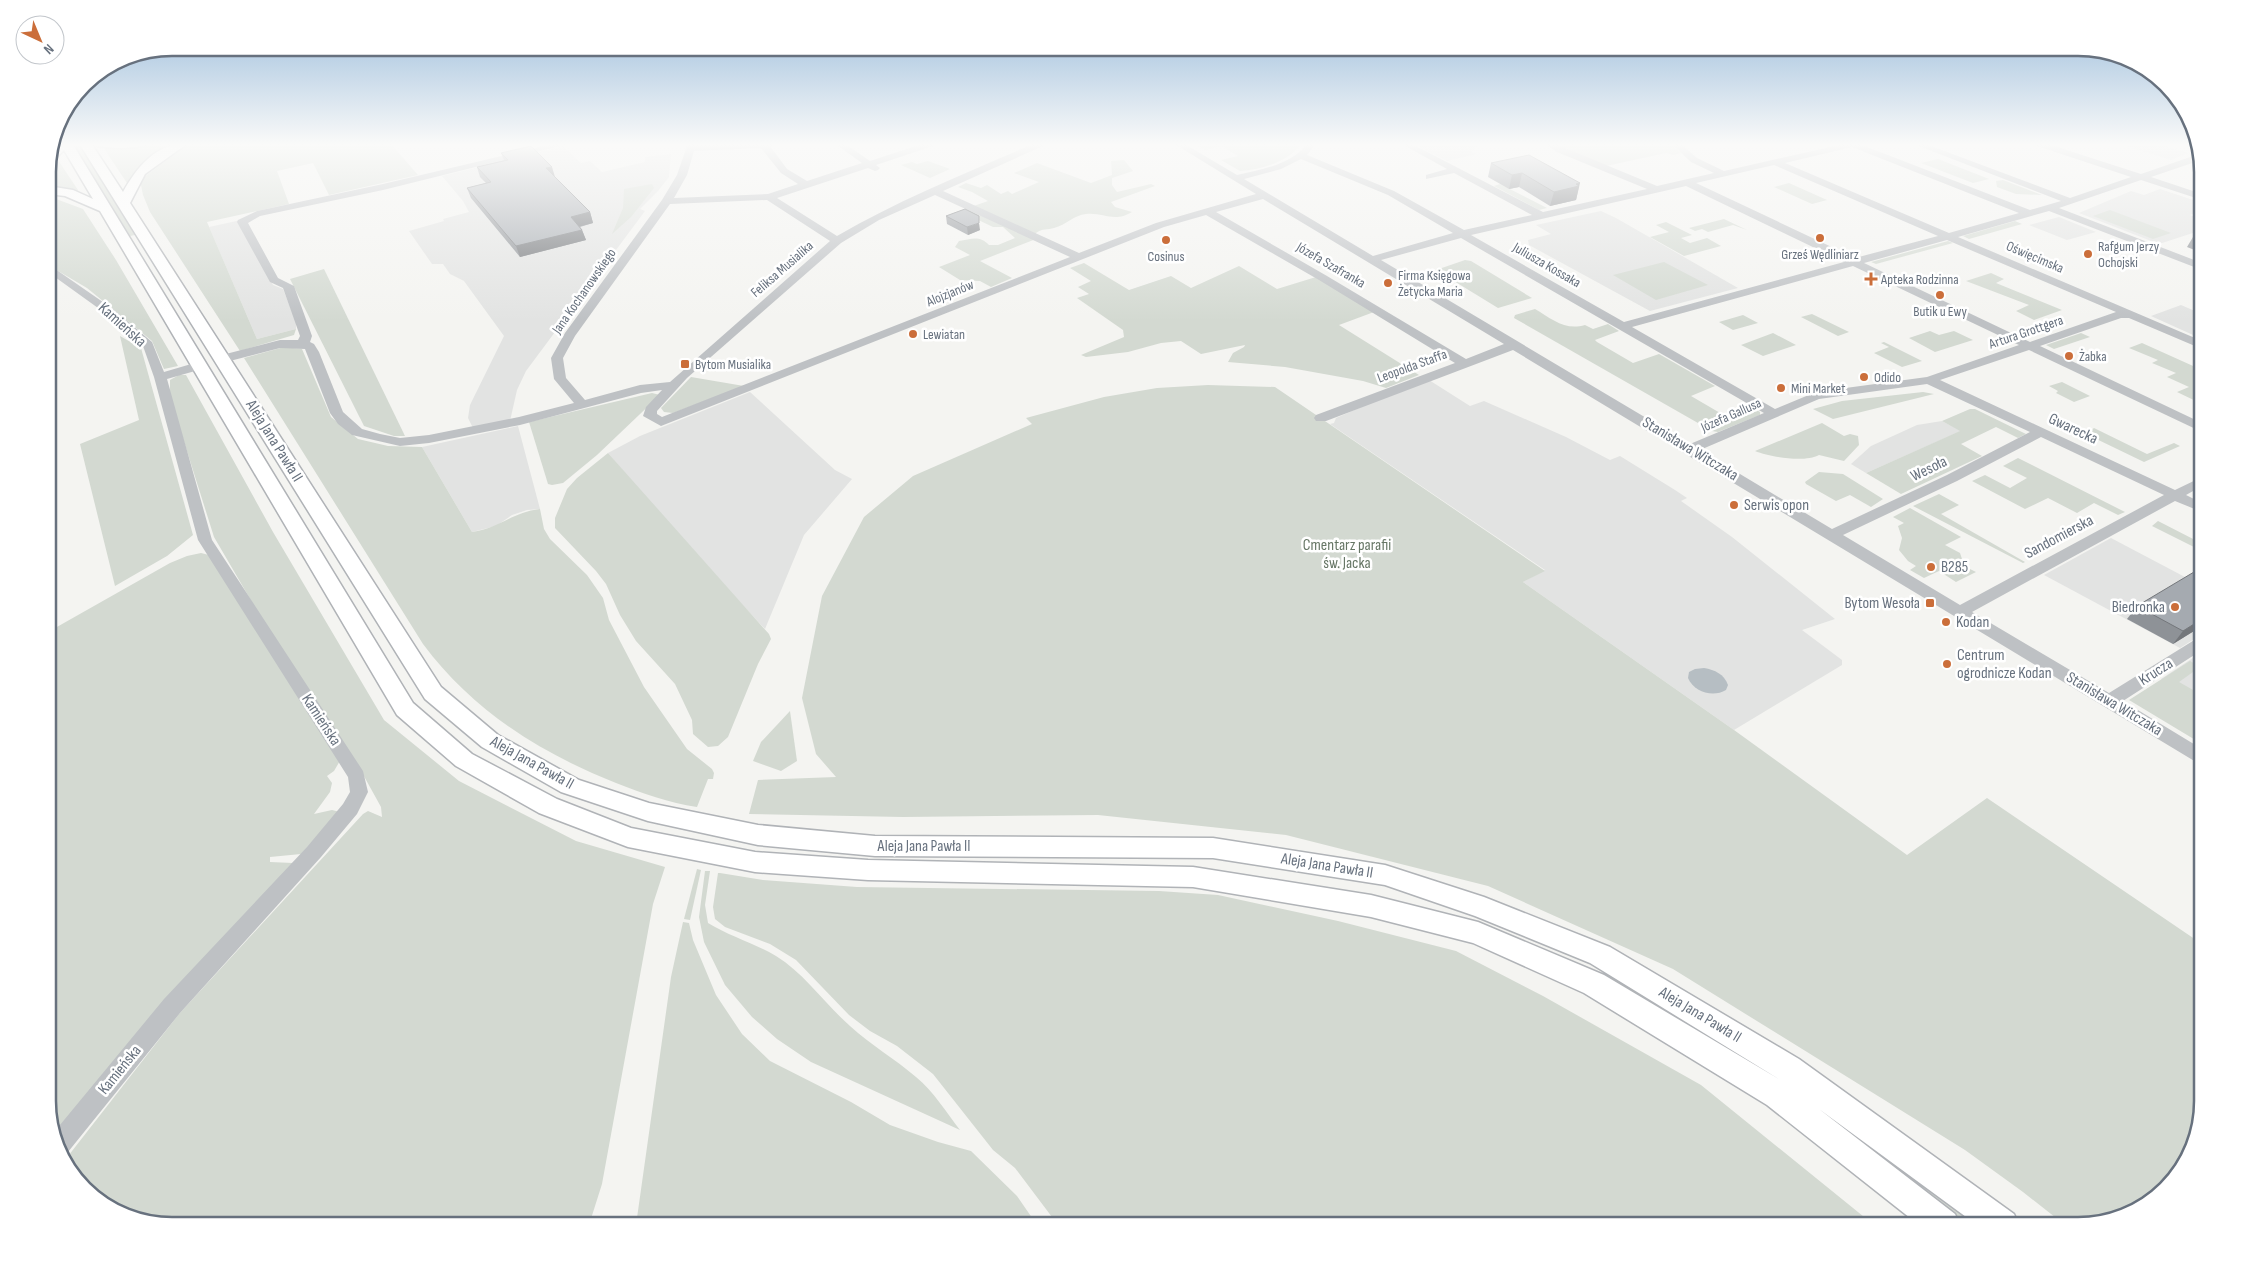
<svg xmlns="http://www.w3.org/2000/svg" width="2250" height="1273" font-family="'Sofia Sans Condensed',sans-serif">
<rect width="100%" height="100%" fill="#f4f4f1"/>
<!-- built -->
<g fill="#e2e3e2">
<path d="M1412 143H1470L1478 147 1471 152 1476 154 1447 161Z"/>
<path d="M2117 143H2154L2188 153 2171 160Z"/>
<path d="M563 146 581 163 590 161 602 172 645 162V157L671 154 669 177 658 191 640 209 645 211 526 371 517 390 510 421 473 428 468 418 470 405 504 336 464 281 450 274 443 264H432L409 231 444 221 443 219 469 212 463 201 442 176Z"/>
<path d="M2160 189 2202 203V210L2190 215 2202 220V230L2159 244 2079 213 2131 191 2144 195Z"/>
<path d="M1601 211 1616 218 1738 288 1650 311 1529 245 1528 240 1551 234 1536 225Z"/>
<path d="M2059 217 2091 230 2096 232 2067 240 2029 225Z"/>
<path d="M241 220 273 285 283 289 296 322V329L257 339 209 227Z"/>
<path d="M2181 305 2202 314V339L2151 316Z"/>
<path d="M1429 380 1470 406 1484 401 1566 437 1610 460 1620 456 1675 490 1687 498 1681 501 1732 537 1835 619 1802 630 1842 660V665L1734 730 1523 582 1545 570 1330 424 1334 423 1336 418 1405 388Z"/>
<path d="M750 392 835 470 852 479 804 535 765 629 684 542 608 453 640 436Z"/>
<path d="M1942 421 1961 431 1866 473 1851 464 1871 446 1917 425Z"/>
<path d="M518 426 540 509 527 510 512 515 496 526 472 532 422 447Z"/>
<path d="M2111 538 2202 586V634L2180 648 2044 575Z"/>
<path d="M2202 652V703L2161 679Z"/>
</g>
<!-- green -->
<g fill="#d3d9d1">
<path d="M72 143H78L135 235 130 236Z"/>
<path d="M152 143H178L146 162 127 183 105 150 106 147Z"/>
<path d="M190 143H394L391 144 418 175 329 195 313 163 277 171 289 204 207 222 257 339 296 329 294 335 240 351 150 212 143 195 140 180Z"/>
<path d="M1191 143H1302C1290 161 1261 170 1240 171L1221 160 1238 156 1222 146 1205 150Z"/>
<path d="M1553 143H1670L1681 153 1674 155 1666 153 1606 166Z"/>
<path d="M56 157 78 190 77 193 48 187 49 161Z"/>
<path d="M1938 159 1989 179 1973 183 1921 163Z"/>
<path d="M1124 160 1133 171 1112 178V185L1117 192 1151 184 1155 186 1111 202 1115 207 1132 212C1114 223 1103 212 1086 214 1074 215 1066 225 1054 228 1048 230 1042 228 1036 233V239L980 261 1012 278 991 287 980 281 960 280 939 267 970 255 955 247 959 241C971 239 980 235 989 245H998L1015 238 1003 227H993L970 216 958 221 948 215 988 201 972 192 958 187 966 183 981 188 987 185 1001 194 1008 191 1012 194 1039 182 1014 173 1037 163 1091 183 1112 175 1111 161Z"/>
<path d="M928 161 950 169 930 178 901 165 912 162 917 164Z"/>
<path d="M2003 180 2042 195 2016 194 1997 187 1996 181Z"/>
<path d="M1789 183 1827 200 1812 204 1774 187Z"/>
<path d="M652 184 654 188 631 217 612 234 623 208 624 189Z"/>
<path d="M1500 184 1547 208 1539 210 1494 186Z"/>
<path d="M48 196 83 209 116 260 178 366 164 369 152 341 87 288 48 265Z"/>
<path d="M2110 210 2171 233 2153 239 2093 216Z"/>
<path d="M1724 219 1747 230 1733 225 1708 232 1702 229 1695 231 1689 228Z"/>
<path d="M2015 221 2022 224 1969 239 1963 236Z"/>
<path d="M1666 222 1692 235 1681 238 1690 243 1707 238 1721 246 1684 256 1650 237 1669 232 1656 225Z"/>
<path d="M1948 241 1953 243 1876 264 1871 262Z"/>
<path d="M1465 260 1471 261 1532 298 1498 308 1436 270Z"/>
<path d="M1664 262 1708 285 1656 300 1613 275Z"/>
<path d="M1084 263 1129 290 1171 276 1191 288 1239 266 1277 289 1316 277 1374 312 1339 325 1419 375 1386 388 1363 381 1285 367 1228 362 1233 353 1244 347 1245 345 1201 354 1181 341 1161 343 1128 352 1086 357 1081 355 1124 337 1123 330 1077 298 1089 294 1078 287 1091 281 1070 268Z"/>
<path d="M324 269 405 436H394L364 426 290 279Z"/>
<path d="M1991 273 2004 279 1996 283 2062 310 2034 320 2016 311 2029 305 1966 281Z"/>
<path d="M1535 309C1552 319 1565 331 1585 325L1593 329 1608 324 1619 331 1595 340 1597 342 1633 363 1659 354 1715 386 1691 396 1727 417 1752 407 1760 412V415L1718 432 1712 431 1514 318 1515 315Z"/>
<path d="M1812 314 1849 332 1838 336 1801 317Z"/>
<path d="M1743 315 1758 323 1733 330 1719 322Z"/>
<path d="M1930 331 1939 335 1954 331 1973 340 1935 352 1909 338Z"/>
<path d="M1773 333 1796 345 1763 356 1741 345Z"/>
<path d="M2081 333 2090 337 2054 349 2046 345Z"/>
<path d="M120 336 141 348 193 535 167 556 115 586 80 444 139 420Z"/>
<path d="M1884 342 1922 361 1902 367 1874 353 1889 347 1881 343Z"/>
<path d="M2142 343 2202 370V404L2177 392 2189 387 2167 377 2176 373 2152 363 2158 360 2129 348Z"/>
<path d="M284 347 302 349 331 417 358 439 388 446 422 447 472 532C499 529 512 512 540 509L544 529 550 539 587 575 603 598 609 620 644 687 687 749 712 769 714 773 713 779H708L697 807C669 803 642 793 616 783 540 753 472 710 423 644L244 358Z"/>
<path d="M179 375H186L273 532 384 720 459 781 576 841 665 867 653 904 602 1184 589 1225H172L110 1209 68 1170 65 1160 179 1014 363 814 368 811 382 817 381 807 360 769 294 674 214 537 170 397V380Z"/>
<path d="M691 377 744 386 673 413 664 412 661 408Z"/>
<path d="M2062 382 2090 396 2074 402 2056 393 2058 391 2049 386Z"/>
<path d="M1208 385 1275 387 1545 571 1523 582 1734 730 1907 855 1987 798 2202 944V1101L2186 1163 2140 1209 2078 1225H2065L2023 1192 1965 1150 1673 969 1488 886 1286 835 1098 815 903 817 749 814 758 780 836 777 816 754 802 698 822 596 864 517 913 476 1032 424 1026 418 1104 397 1157 388Z"/>
<path d="M1923 392 1934 394 1833 419 1813 409 1842 401Z"/>
<path d="M652 393 660 395 597 455 563 483 552 485 548 484 529 422Z"/>
<path d="M1970 409H1975L2026 434 2018 438 1996 427 1961 444 1982 456 1901 494 1866 473 1960 431 1942 421Z"/>
<path d="M1822 423 1844 436 1850 434 1858 436 1859 445 1844 461 1819 455C1804 463 1770 457 1755 451Z"/>
<path d="M2094 428 2147 454 2174 443 2180 446 2144 462 2086 434Z"/>
<path d="M608 453 769 634 771 639 758 664 728 737 718 746 708 747 693 734 692 720 675 684 636 641 620 615 606 584 596 571 555 528V518L567 489 577 478Z"/>
<path d="M2018 458 2125 512 2118 515 2094 503 2077 513 2048 498 2025 509 1972 481 1985 475 2010 488 2027 478 2003 466Z"/>
<path d="M1819 472 1843 474 1883 499 1871 507 1850 495 1836 501 1806 484 1805 482Z"/>
<path d="M1939 494 1959 505 1941 514 2025 562 2023 563 1913 506Z"/>
<path d="M1910 508 1961 537 1945 545 1960 553 1962 559 1941 570 1945 573 1950 570 1954 572 1966 567 1976 572 1956 582 1939 571 1924 578 1910 570 1916 566 1908 561 1899 550 1902 538 1898 526 1904 523 1893 517Z"/>
<path d="M2158 521 2197 541 2202 539V551L2152 526Z"/>
<path d="M201 553 209 555 341 759 334 771 327 776 332 783 330 792 314 814 332 810 340 812 301 854 270 857V862L293 863 57 1137 48 1109V632L170 563 187 556Z"/>
<path d="M2190 661 2202 668V677L2193 672 2179 682 2202 695V744L2129 700Z"/>
<path d="M790 711 797 761 781 771 753 761 761 742Z"/>
<path d="M697 869 701 870 690 920 684 919Z"/>
<path d="M705 871H710L705 905 708 923C729 936 754 943 776 956 805 974 825 1004 850 1026 871 1045 895 1059 916 1077 934 1092 946 1112 960 1130L811 1062 777 1039 752 1017 725 985 704 942 699 917Z"/>
<path d="M720 873 763 880 857 887 1159 891 1218 895 1338 921 1456 951 1543 996 1701 1085 1874 1225H1058L1015 1168 993 1150 933 1074 897 1046 870 1031 849 1015 796 960 770 944 725 927 715 919 713 907 718 873Z"/>
<path d="M683 922 689 923 693 940 716 995 742 1034 770 1061 851 1102 890 1125 938 1142 971 1151 1017 1196 1037 1225H636L671 977Z"/>
<path d="M1870 1145 1900 1160 1981 1225H1968Z"/>
</g>
<!-- water -->
<path fill="#b6bec3" d="M1704 668C1715 670 1724 674 1728 685L1726 690C1713 698 1694 692 1688 678L1689 672 1695 669Z"/>
<g fill="none" stroke-linecap="round" stroke-linejoin="round">
<defs>
<g id="major">
<path d="M58 143H72L413 703 472 754 557 799 631 828 755 852 868 860 1193 867 1371 895 1478 922 1604 975 1782 1081 1590 963 1475 916 1385 885 1213 858 875 856 758 845 648 821 561 792 482 747 425 699 79 143H91L123 192C137 167 156 143 188 143L145 174 130 203 441 687 498 735 579 780 649 803 758 825 875 836 1213 838 1385 865 1484 897 1610 947 1799 1059 2014 1214 2019 1225H1977L1819 1109 1955 1214 1960 1225H1919L1767 1105 1584 993 1473 943 1371 917 1193 887 868 880 755 872 628 847 539 813 456 766 397 715 100 211 65 196 48 194V186L73 190 93 199 64 150 53 161 48 162 51 149Z"/>
<path d="M92 143H147C140 150 98 149 92 143Z"/>
</g>
</defs>
<!-- major casing -->
<use href="#major" stroke="#b0b3b7" stroke-width="3"/>
<!-- minor -->
<g fill="#bec1c4" fill-rule="evenodd">
<path d="M557 143H572L383 190 260 216 248 223 278 278 294 286 312 336 310 342 314 344 319 352 343 412 362 429 380 434 400 438 429 435 519 417 574 403 554 379 551 358 565 333 662 200 677 175 688 143H696V145L778 143 777 145 770 146 787 169 807 181 862 163 834 143H844L870 161 925 143H937L936 145 876 165 880 168 878 170 875 171 868 168 777 198 837 236C900 199 969 172 1035 143H1046L1045 145 943 191 1079 253 1156 223 1256 194 1173 143H1183L1237 175C1263 169 1291 165 1308 143H1316L1307 155 1394 191 1464 230 1532 215 1454 173 1426 179V175L1447 169 1400 143H1410L1543 212 1647 189 1557 152 1543 143H1553L1657 186 1714 173 1691 162 1671 143H1680L1697 158 1724 171 1848 143H1862V145L2030 210 2061 201 1911 143H1923L2070 198 2131 177 2034 145 2033 143H2045L2141 174 2199 154 2201 160 2151 177 2202 194V200L2141 180 2059 208 2202 263V270L2049 211 1958 237 2202 341V349L2129 318H2121L2040 346 2202 423V432L2029 350 1940 380 2175 490 2202 477V486L2186 495 2202 503V512L2175 501 1972 612 2109 693 2196 639 2202 638V650L2123 701 2202 749V764L2196 762 1513 350 1326 421H1316L1314 418 1316 415 1455 363 1319 280 1206 215 1164 227 661 426 643 416 646 407 662 390 641 393 520 425 429 443 400 446 352 435 338 424 330 413 305 349 280 348 222 363 216 359 218 356 280 340H298L300 336 283 288 270 282 237 222 238 220 257 211 383 184ZM1852 147 2019 213 1949 233 1785 163ZM761 148 781 173 798 184 768 194 674 198 687 175 694 151ZM1301 159 1388 195 1453 233 1373 256 1244 179 1281 169ZM1774 165 1938 236 1855 258 1696 183ZM1686 186 1844 262 1624 322 1471 235ZM935 195 1070 257 662 417 657 414V411L687 378 841 243 879 220ZM1263 199 1504 344 1466 359 1327 276 1216 212ZM767 200 830 241 670 382 640 385 585 400 566 378 563 358 575 336 670 204ZM1461 238 1764 413 1690 444 1381 260ZM1947 240 2116 312 2030 342 1864 263ZM1853 266 2019 345 1927 377 1816 392 1775 409 1632 327ZM1927 384 2030 432 1947 475 1832 529 1700 450 1819 399ZM2041 437 2164 495 1960 605 1843 535 1957 481Z"/>
<path d="M48 264 113 309 152 342 164 372 198 362 204 366 202 369 167 379 212 540 363 771 368 792 357 814 321 857 180 1013 68 1152 63 1154 55 1131 164 999 307 847 343 804 350 792 348 777 198 540 154 377 143 346 105 313 48 272Z"/>
</g>
<!-- major -->
<use href="#major" fill="#fff" fill-rule="evenodd"/>
</g>
<!-- wall -->
<g fill="#8e9297">
<path d="M501 153 555 177 590 212 593 223 580 227 582 230 586 240 520 257 471 198 467 188 486 183 480 177 477 167 504 160Z"/>
<path d="M1491 163 1579 186 1576 200 1550 206 1519 187 1509 189 1488 177Z"/>
<path d="M946 216 980 230 968 235 947 224Z"/>
<path d="M2202 230V253L2187 247 2196 232Z"/>
<path d="M2137 606 2202 626 2173 644 2127 619Z"/>
</g>
<!-- shaded-wall -->
<g fill="#74777b">
<path d="M552 167 555 177 546 168Z"/>
<path d="M1522 173 1519 187 1509 189 1512 175Z"/>
<path d="M1580 183 1576 200 1550 206 1554 192Z"/>
<path d="M590 212 593 223 574 228 571 217Z"/>
<path d="M979 223 980 230 968 235 967 227Z"/>
<path d="M582 230 586 240 520 257 516 246Z"/>
<path d="M2202 619V626L2173 644 2183 631Z"/>
</g>
<!-- building -->
<g fill="#a5aab0" stroke="#74777b">
<path d="M531 146 552 167 546 168 590 212 571 217 582 230 516 246 467 188 491 182 477 167 508 160 501 153Z"/>
<path d="M1529 155 1580 183 1576 184 1579 186 1554 192 1522 173 1512 175 1491 163Z"/>
<path d="M965 209 979 216V223L967 227 946 216Z"/>
<path d="M2202 230V235L2196 232Z"/>
<path d="M2194 572 2202 576V619L2183 631 2137 606Z"/>
</g>
<!-- sky -->
<linearGradient id="sky" x2="0" y2="1"><stop stop-color="#94b8d9"/><stop offset="0.45" stop-color="#fafaf9"/><stop offset="1" stop-color="#fafaf9" stop-opacity="0"/></linearGradient>
<rect width="2250" height="321" fill="url(#sky)"/>
<!-- markers -->
<g fill="#cb6e3a" stroke="#fff" stroke-width="2">
<circle cx="1820" cy="238" r="5"/>
<circle cx="1166" cy="240" r="5"/>
<circle cx="2088" cy="254" r="5"/>
<path d="M1868.5 271.5h5v5h5v5h-5v5h-5v-5h-5v-5h5z"/>
<circle cx="1388" cy="283" r="5"/>
<circle cx="1940" cy="295" r="5"/>
<circle cx="913" cy="334" r="5"/>
<circle cx="2069" cy="356" r="5"/>
<rect x="680" y="359" width="10" height="10" rx="2.5"/>
<circle cx="1864" cy="377" r="5"/>
<circle cx="1781" cy="388" r="5"/>
<circle cx="1734" cy="505" r="5"/>
<circle cx="1931" cy="567" r="5"/>
<rect x="1925" y="598" width="10" height="10" rx="2.5"/>
<circle cx="2175" cy="607" r="5"/>
<circle cx="1946" cy="622" r="5"/>
<circle cx="1947" cy="664" r="5"/>
</g>
<g text-anchor="middle" dominant-baseline="central" stroke-width="5" stroke-linejoin="round" paint-order="stroke">
<!-- far-poi labels -->
<g font-size="14" fill="#67717e" stroke="#fff" text-anchor="start">
<text x="2098" y="246">Rafgum Jerzy<tspan x="2098" dy="16">Ochojski</tspan></text>
<text x="1820" y="254" text-anchor="middle">Grześ Wędliniarz</text>
<text x="1166" y="256" text-anchor="middle">Cosinus</text>
<text x="1398" y="275">Firma Księgowa<tspan x="1398" dy="16">Żetycka Maria</tspan></text>
<text x="1881" y="279">Apteka Rodzinna</text>
<text x="1940" y="311" text-anchor="middle">Butik u Ewy</text>
<text x="923" y="334">Lewiatan</text>
<text x="2079" y="356">Żabka</text>
<text x="695" y="364">Bytom Musialika</text>
<text x="1874" y="377">Odido</text>
<text x="1791" y="388">Mini Market</text>
</g>
<!-- far-street labels -->
<g font-size="14" fill="#67717e" stroke="#fff">
<text transform="translate(2035 257) rotate(23)">Oświęcimska</text>
<text transform="translate(1331 265) rotate(30)">Józefa Szafranka</text>
<text transform="translate(1547 265) rotate(30)">Juliusza Kossaka</text>
<text transform="translate(782 269) rotate(-41)">Feliksa Musialika</text>
<text transform="translate(584 291) rotate(-55)">Jana Kochanowskiego</text>
<text transform="translate(950 293) rotate(-22)">Alojzjanów</text>
<text transform="translate(2026 332) rotate(-19)">Artura Grottgera</text>
<text transform="translate(1412 366) rotate(-20)">Leopolda Staffa</text>
<text transform="translate(1731 415) rotate(-24)">Józefa Gallusa</text>
</g>
<!-- street labels -->
<g font-size="16" fill="#67717e" stroke="#fff">
<text transform="translate(122 325) rotate(42)">Kamieńska</text>
<text transform="translate(2073 429) rotate(25)">Gwarecka</text>
<text transform="translate(274 441) rotate(58)">Aleja Jana Pawła II</text>
<text transform="translate(1690 449) rotate(31)">Stanisława Witczaka</text>
<text transform="translate(1929 469) rotate(-26)">Wesoła</text>
<text transform="translate(2059 537) rotate(-28)">Sandomierska</text>
<text transform="translate(2156 672) rotate(-33)">Krucza</text>
<text transform="translate(2114 704) rotate(31)">Stanisława Witczaka</text>
<text transform="translate(321 720) rotate(57)">Kamieńska</text>
<text transform="translate(532 763) rotate(29)">Aleja Jana Pawła II</text>
<text x="924" y="846">Aleja Jana Pawła II</text>
<text transform="translate(1327 866) rotate(9)">Aleja Jana Pawła II</text>
<text transform="translate(1700 1015) rotate(31)">Aleja Jana Pawła II</text>
<text transform="translate(120 1070) rotate(-51)">Kamieńska</text>
</g>
<!-- poi labels -->
<g font-size="16" fill="#67717e" stroke="#fff" text-anchor="start">
<text x="1744" y="505">Serwis opon</text>
<text x="1941" y="567">B285</text>
<text x="1920" y="603" text-anchor="end">Bytom Wesoła</text>
<text x="2165" y="607" text-anchor="end">Biedronka</text>
<text x="1956" y="622">Kodan</text>
<text x="1957" y="655">Centrum<tspan x="1957" dy="18">ogrodnicze Kodan</tspan></text>
</g>
<!-- park labels -->
<g font-size="16" fill="#667665" stroke="#fff">
<text x="1347" y="545">Cmentarz parafii<tspan x="1347" dy="18">św. Jacka</tspan></text>
</g>
</g>
<!-- crop -->
<path d="M0 0H2250V1273H0ZM172 56H2078A116 116 0 0 1 2194 172V1101A116 116 0 0 1 2078 1217H172A116 116 0 0 1 56 1101V172A116 116 0 0 1 172 56Z" fill="#fff" fill-rule="evenodd"/>
<path fill="none" stroke="#67717e" stroke-width="2.5" d="M172 56H2078A116 116 0 0 1 2194 172V1101A116 116 0 0 1 2078 1217H172A116 116 0 0 1 56 1101V172A116 116 0 0 1 172 56Z"/>
<!-- north arrow -->
<g transform="translate(40 40) rotate(136)"><circle r="24" fill="#ffffff" stroke="#c2c6cb"/>
<path d="M0-4L9 19L0 12L-9 19Z" fill="#cb6e3a"/>
<text y="-8" font-size="14" font-weight="bold" text-anchor="middle" fill="#67717e">N</text>
</g>
</svg>
